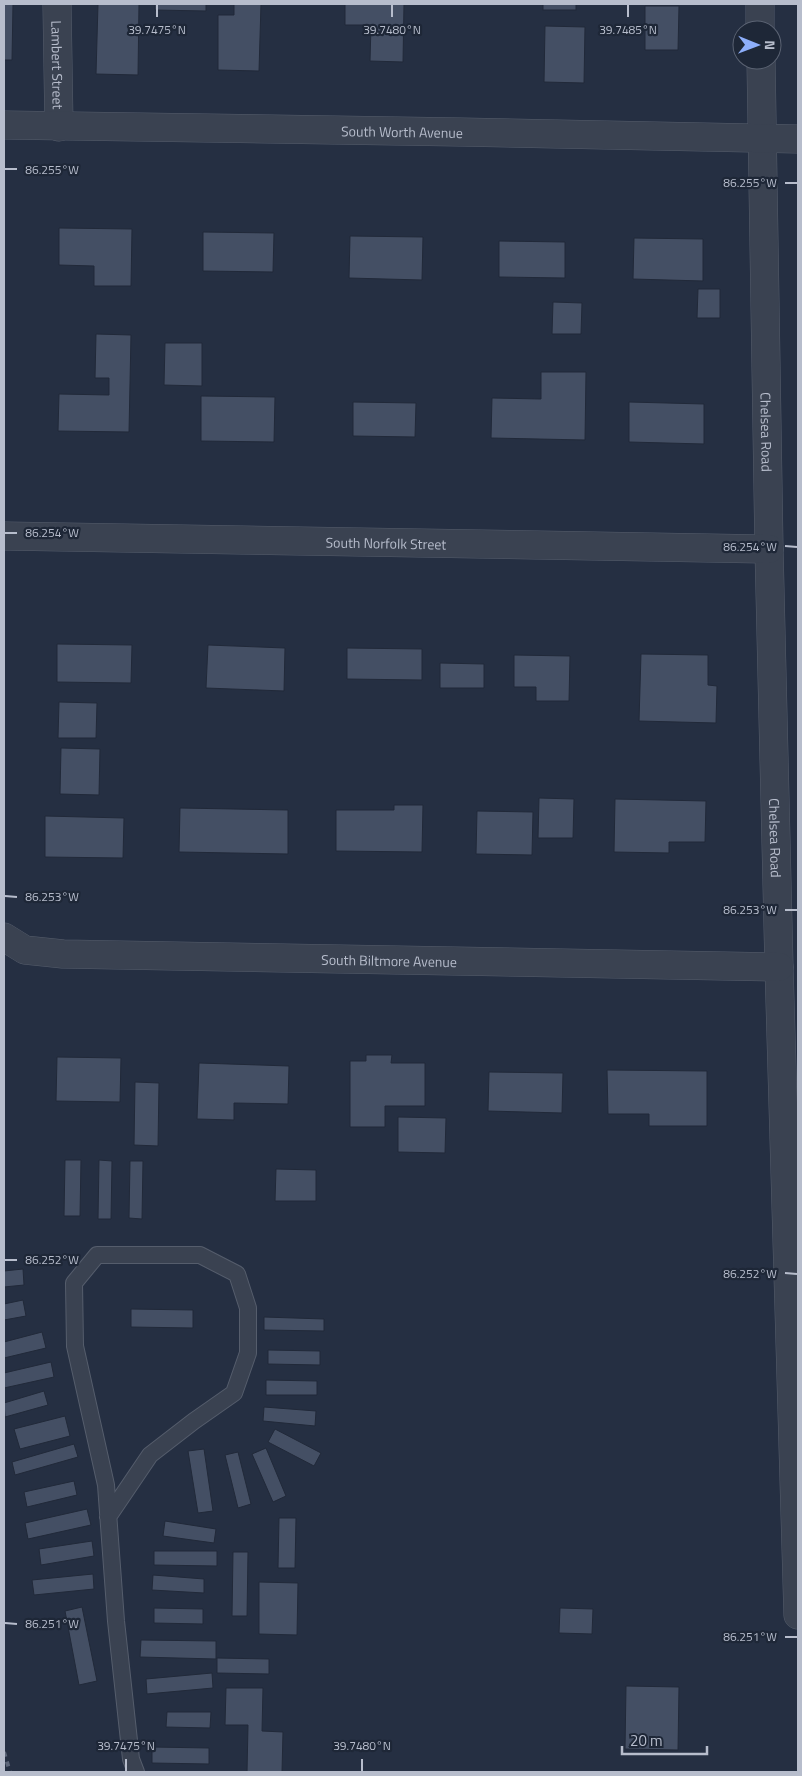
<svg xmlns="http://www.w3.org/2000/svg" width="802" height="1776" font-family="'Titillium Web',sans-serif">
<rect width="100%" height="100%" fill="#252f42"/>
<!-- building -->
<g fill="#444f64" stroke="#212939">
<path d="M4 4H13L12 60H4Z"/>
<path d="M98 4H139L138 75 96 74Z"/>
<path d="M155 4H206V11L155 10Z"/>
<path d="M234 4H261L259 71 218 70V15H234Z"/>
<path d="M345 4H404L403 62 370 61 371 25H345Z"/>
<rect x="543" y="4" width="33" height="6"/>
<path d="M645 6H679L678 50H645Z"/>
<path d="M545 26 585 27 584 83 544 82Z"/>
<path d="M59 228 132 229 131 286H94V266L59 265Z"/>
<path d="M203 232 274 233 273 272 203 271Z"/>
<path d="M350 236 423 237 422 280 349 278Z"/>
<path d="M634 238 703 239V281L633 279Z"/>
<path d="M499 241 565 242V278L499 277Z"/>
<path d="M698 289H720V318H697Z"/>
<path d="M553 302 582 303 581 334H552Z"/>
<path d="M96 334 131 335 129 432 58 431 59 394 109 395V378H95Z"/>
<path d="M165 343H202V386L164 385Z"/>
<path d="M541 372H586L585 440 491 438 492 398 541 399Z"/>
<path d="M201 396 275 397 274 442 201 441Z"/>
<path d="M353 402 416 403 415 437 353 436Z"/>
<path d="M629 402 704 404V444L629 442Z"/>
<path d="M57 644 132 645 131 683 57 682Z"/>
<path d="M208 645 285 648 284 691 206 688Z"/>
<path d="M347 648 422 649V680L347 679Z"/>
<path d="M641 654 708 655V685L717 686 716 723 639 721Z"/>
<path d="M514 655 570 656 569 701H536V687H514Z"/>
<path d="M440 663 484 664V688H440Z"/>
<path d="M59 702 97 703 96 738H58Z"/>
<path d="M61 748 100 749 99 795 60 794Z"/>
<path d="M539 798 574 799 573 838H538Z"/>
<path d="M615 799 706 801 705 842H669V853L614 852Z"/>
<path d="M394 805H423L422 852 336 851V810H394Z"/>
<path d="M180 808 288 810V854L179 852Z"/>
<path d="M477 811 533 812 532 855 476 854Z"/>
<path d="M45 816 124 818 123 858 45 857Z"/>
<path d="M366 1055H392L391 1063H425V1106H385V1127H350V1061H366Z"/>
<path d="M57 1057 121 1058 120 1102 56 1101Z"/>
<path d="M199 1063 289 1066 288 1104 234 1103V1120L197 1119Z"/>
<path d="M607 1070 707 1071V1126H649V1114H608Z"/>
<path d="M489 1072 563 1073 562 1113 488 1111Z"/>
<path d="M135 1082 159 1083 158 1146 134 1145Z"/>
<path d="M398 1117 446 1118 445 1153 398 1152Z"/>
<path d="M65 1160H81L80 1216H64Z"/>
<path d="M99 1160 112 1161 111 1219H98Z"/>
<path d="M130 1161H143L142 1219 129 1218Z"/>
<path d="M276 1169 316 1170V1201H275Z"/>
<path d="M23 1269 24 1285 4 1287V1271Z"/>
<path d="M23 1300 26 1316 4 1320V1304Z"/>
<path d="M131 1309 193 1310V1328L131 1327Z"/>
<path d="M264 1317 324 1319V1331L264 1330Z"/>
<path d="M42 1332 46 1348 4 1358V1342Z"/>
<path d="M268 1350 320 1351V1365L268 1364Z"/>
<path d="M51 1362 54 1377 4 1388V1373Z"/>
<path d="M266 1380 317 1381V1395H266Z"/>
<path d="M44 1391 48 1405 5 1417 4 1403Z"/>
<path d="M264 1407 316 1411 315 1426 263 1421Z"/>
<path d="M65 1416 70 1436 20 1449 14 1429Z"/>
<path d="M275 1429 321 1453 314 1466 268 1442Z"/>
<path d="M74 1444 78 1457 15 1475 12 1462Z"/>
<path d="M266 1448 286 1496 273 1502 252 1454Z"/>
<path d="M204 1449 213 1511 198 1513 188 1451Z"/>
<path d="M238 1452 251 1504 238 1508 225 1455Z"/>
<path d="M74 1481 77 1495 27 1507 24 1492Z"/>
<path d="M87 1509 91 1525 28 1539 25 1523Z"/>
<path d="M279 1518H296L295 1568H278Z"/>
<path d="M165 1521 216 1529 214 1543 163 1536Z"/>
<path d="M92 1541 94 1556 41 1565 39 1549Z"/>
<path d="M154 1551H217V1566L154 1565Z"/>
<path d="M233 1552H248L247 1616H232Z"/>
<path d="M93 1574 94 1589 34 1595 32 1580Z"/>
<path d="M153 1575 204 1579V1593L152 1590Z"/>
<path d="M259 1582 298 1583 297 1635 259 1634Z"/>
<path d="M82 1607 97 1681 79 1685 65 1611Z"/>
<path d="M154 1608 203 1609V1624L154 1623Z"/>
<path d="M560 1608 593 1609 592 1634 559 1633Z"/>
<path d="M141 1640 216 1641V1659L140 1657Z"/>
<path d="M217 1658 269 1659V1674L217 1673Z"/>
<path d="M212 1673 213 1688 147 1694 146 1679Z"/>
<path d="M626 1686 679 1687 678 1750 625 1749Z"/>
<path d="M226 1688H263L262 1731 283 1732 282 1772H247L248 1725H225Z"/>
<path d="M167 1712H211L210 1728 166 1727Z"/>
<path d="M152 1747 209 1748V1764L152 1763Z"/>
</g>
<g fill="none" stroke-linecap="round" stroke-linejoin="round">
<defs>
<path id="service" d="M108 1517 150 1455 194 1421 234 1393 248 1353V1308L237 1274 200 1255H97L74 1283 75 1346 106 1485 116 1621 131 1759 136 1772"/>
<g id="minor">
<path id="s1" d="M57 4 59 127"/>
<path d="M760 4V30"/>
<path id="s2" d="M761 60 769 549 779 967 798 1615"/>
<path id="s3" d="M4 125 460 132 798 139"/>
<path id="s4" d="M4 536 769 549"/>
<path id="s5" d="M4 937 25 950 63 954 779 967"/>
</g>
</defs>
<!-- service casing -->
<use href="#service" stroke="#555d6c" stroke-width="18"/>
<!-- minor casing -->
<use href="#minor" stroke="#555d6c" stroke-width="29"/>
<!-- service -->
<use href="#service" stroke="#3a4251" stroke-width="16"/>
<!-- minor -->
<use href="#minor" stroke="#3a4251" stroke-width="28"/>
<!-- rail -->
<path stroke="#5c6578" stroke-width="4" stroke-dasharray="5 5" stroke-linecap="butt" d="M4 1752 10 1772"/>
</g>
<!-- ticks -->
<path fill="none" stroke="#b7bdcc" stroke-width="2" d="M157 17V5M392 17V5M628 17V5M5 169H17M785 183H797M5 533H17M785 546 797 547M5 896 17 897M785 910H797M5 1260H17M785 1273 797 1274M5 1623 17 1624M785 1637H797M126 1771V1759M362 1771V1759"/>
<g text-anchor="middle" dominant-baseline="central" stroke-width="4.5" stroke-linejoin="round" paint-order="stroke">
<!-- street labels -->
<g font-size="14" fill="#b7bdcc" stroke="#1e2737">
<text stroke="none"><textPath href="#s1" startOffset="61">Lambert Street</textPath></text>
<text stroke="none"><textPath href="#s3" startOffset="398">South Worth Avenue</textPath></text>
<text stroke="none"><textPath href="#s2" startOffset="372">Chelsea Road</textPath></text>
<text stroke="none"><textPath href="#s4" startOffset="382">South Norfolk Street</textPath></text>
<text stroke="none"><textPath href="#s2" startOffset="778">Chelsea Road</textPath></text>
<text stroke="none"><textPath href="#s5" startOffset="389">South Biltmore Avenue</textPath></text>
</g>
</g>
<g font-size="12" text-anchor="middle" fill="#b7bdcc" stroke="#1e2737" stroke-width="4.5" stroke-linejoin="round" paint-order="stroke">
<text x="157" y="34">39.7475°N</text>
<text x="392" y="34">39.7480°N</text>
<text x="628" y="34">39.7485°N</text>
<text x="52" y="174">86.255°W</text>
<text x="750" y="187">86.255°W</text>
<text x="52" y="537">86.254°W</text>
<text x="750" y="551">86.254°W</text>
<text x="52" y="901">86.253°W</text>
<text x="750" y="914">86.253°W</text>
<text x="52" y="1264">86.252°W</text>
<text x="750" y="1278">86.252°W</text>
<text x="52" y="1628">86.251°W</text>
<text x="750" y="1641">86.251°W</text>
<text x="126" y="1750">39.7475°N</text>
<text x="362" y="1750">39.7480°N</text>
</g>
<!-- border -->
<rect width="802" height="1776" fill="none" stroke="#b7bdcc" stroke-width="10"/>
<!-- north arrow -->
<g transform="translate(757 45) rotate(91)"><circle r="24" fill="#1e2737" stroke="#5b6373"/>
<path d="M0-4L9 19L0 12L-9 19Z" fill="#8daefa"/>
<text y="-8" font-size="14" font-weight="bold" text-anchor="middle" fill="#b7bdcc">N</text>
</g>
<!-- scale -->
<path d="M622 1746v8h85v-8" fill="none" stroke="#b7bdcc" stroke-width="2.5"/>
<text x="630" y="1746" font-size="15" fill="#b7bdcc" stroke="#1e2737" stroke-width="4" paint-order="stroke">20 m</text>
</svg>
